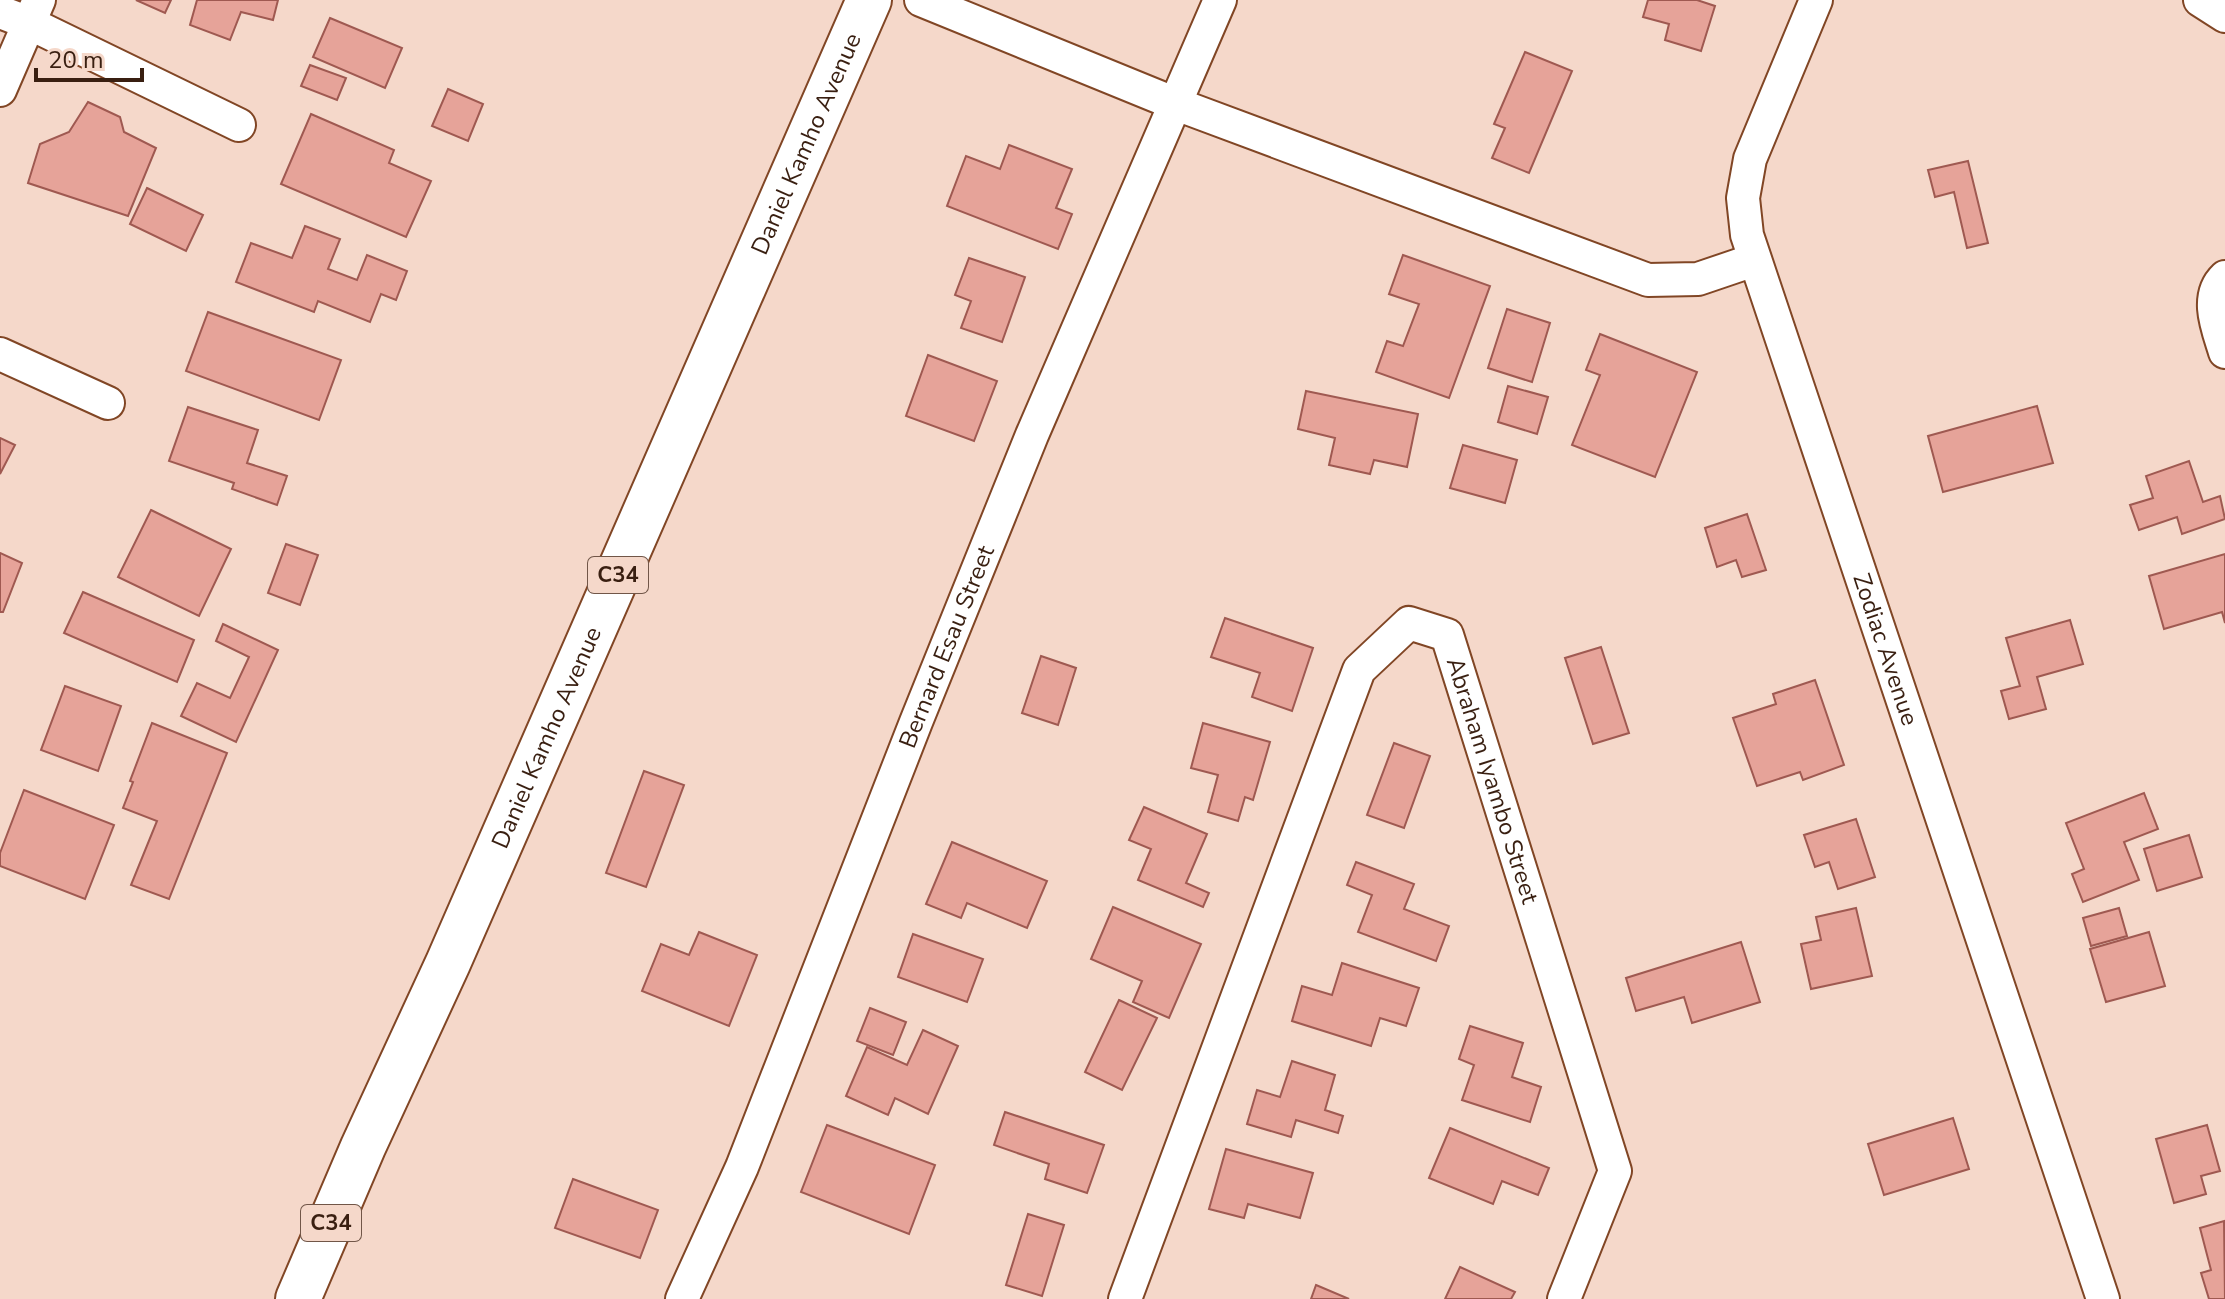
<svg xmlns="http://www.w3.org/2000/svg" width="2225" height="1299" font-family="'Nunito Sans',sans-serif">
<rect width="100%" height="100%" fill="#f5d8ca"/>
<!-- building -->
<g fill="#e6a399" stroke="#9f5951" stroke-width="2">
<path d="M136 0H171L165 13Z"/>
<path d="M197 0H278L273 20 241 12 230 40 190 25Z"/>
<path d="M1648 0H1697L1715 6 1701 51 1665 40 1669 24 1643 17Z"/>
<path d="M330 18 402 48 385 88 313 57Z"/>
<path d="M1525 52 1572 71 1529 173 1492 158 1505 128 1494 124Z"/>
<path d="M310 65 346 78 337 100 301 86Z"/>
<path d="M448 89 483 104 468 141 432 126Z"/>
<path d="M88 102 120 117 124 132 156 148 128 216 28 183 40 144 69 132Z"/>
<path d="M311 114 394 150 389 163 431 181 406 237 281 184Z"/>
<path d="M1009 145 1072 169 1056 208 1072 214 1058 249 947 206 966 156 1000 169Z"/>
<path d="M1968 161 1988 243 1967 248 1954 192 1935 197 1928 170Z"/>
<path d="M147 188 203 215 186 251 130 224Z"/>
<path d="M305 226 340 239 328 269 357 280 367 255 407 271 396 300 381 294 370 322 318 301 314 312 236 282 251 243 292 258Z"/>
<path d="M1403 255 1490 286 1449 398 1376 372 1387 341 1403 346 1419 304 1389 294Z"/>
<path d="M969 258 1025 277 1002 342 961 328 971 301 955 295Z"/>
<path d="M1507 309 1550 323 1532 382 1488 368Z"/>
<path d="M208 312 341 360 319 420 186 371Z"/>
<path d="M1600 334 1697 372 1655 477 1572 445 1600 375 1586 370Z"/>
<path d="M928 355 997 381 974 441 906 416Z"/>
<path d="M1508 386 1548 397 1537 434 1498 422Z"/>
<path d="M1306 391 1418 414 1407 467 1374 460 1370 474 1329 465 1335 438 1298 429Z"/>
<path d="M2037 406 2053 463 1943 492 1928 436Z"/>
<path d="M188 407 258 430 247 463 287 476 277 505 232 489 234 483 169 461Z"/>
<path d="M0 438 15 445 0 474Z"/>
<path d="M1463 445 1517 460 1505 503 1450 488Z"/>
<path d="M2189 461 2203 502 2220 496 2225 519 2182 534 2177 517 2139 530 2130 505 2153 498 2146 476Z"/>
<path d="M151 510 231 549 199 616 118 577Z"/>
<path d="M1747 514 1766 570 1742 577 1736 560 1717 567 1705 528Z"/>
<path d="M286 544 318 555 300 605 268 593Z"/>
<path d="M0 553 22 563 3 612H0Z"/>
<path d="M2225 554V623L2222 612 2164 629 2149 576Z"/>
<path d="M83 592 194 640 177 682 64 633Z"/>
<path d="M1225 618 1313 648 1292 711 1252 697 1260 673 1211 657Z"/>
<path d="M2070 620 2083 664 2037 677 2046 709 2009 719 2001 691 2020 686 2006 638Z"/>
<path d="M223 624 278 650 236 742 181 716 197 683 230 698 249 657 216 641Z"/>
<path d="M1601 647 1629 733 1593 744 1565 658Z"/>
<path d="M1041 656 1076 668 1058 725 1022 713Z"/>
<path d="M1815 680 1844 765 1803 780 1800 772 1757 786 1733 718 1776 704 1773 694Z"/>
<path d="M65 686 121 706 98 771 41 750Z"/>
<path d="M152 723 227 753 169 899 131 885 157 821 123 808 133 782 130 781Z"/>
<path d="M1203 723 1270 742 1253 800 1245 797 1238 821 1208 812 1218 775 1191 768Z"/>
<path d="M1394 743 1430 756 1404 828 1367 815Z"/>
<path d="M644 771 684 785 646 887 606 873Z"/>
<path d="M24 790 114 825 85 899 0 866V853Z"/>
<path d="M2144 793 2158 829 2124 842 2139 880 2083 902 2072 874 2084 869 2066 823Z"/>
<path d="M1144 807 1207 834 1186 883 1209 893 1203 907 1138 880 1151 849 1129 840Z"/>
<path d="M1856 819 1875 877 1838 889 1829 862 1815 867 1804 835Z"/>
<path d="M2189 835 2202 877 2157 891 2144 849Z"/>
<path d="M952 842 1047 881 1027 928 967 903 961 918 926 904Z"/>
<path d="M1356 862 1414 884 1404 909 1449 926 1436 961 1358 932 1372 895 1347 885Z"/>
<path d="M1113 907 1201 944 1169 1018 1133 1002 1142 981 1091 959Z"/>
<path d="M1856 908 1872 976 1811 989 1801 944 1821 940 1816 917Z"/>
<path d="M2119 908 2127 936 2091 946 2083 918Z"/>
<path d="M699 932 757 955 729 1026 642 991 661 944 689 955Z"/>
<path d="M2149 932 2165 986 2106 1002 2090 949Z"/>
<path d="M913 934 983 959 967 1002 898 977Z"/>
<path d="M1741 942 1760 1002 1692 1023 1684 997 1636 1011 1626 978Z"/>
<path d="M1342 963 1419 988 1406 1026 1380 1018 1371 1046 1292 1021 1302 986 1332 995Z"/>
<path d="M1119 1000 1157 1018 1122 1090 1085 1072Z"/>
<path d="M870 1008 906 1022 893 1055 857 1041Z"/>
<path d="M1470 1026 1523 1043 1512 1077 1541 1087 1530 1122 1462 1100 1474 1065 1459 1059Z"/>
<path d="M923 1030 958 1046 928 1114 895 1098 888 1115 846 1096 867 1047 907 1065Z"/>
<path d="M1292 1061 1335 1075 1325 1110 1343 1116 1338 1133 1296 1120 1291 1137 1247 1124 1257 1090 1280 1097Z"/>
<path d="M1005 1112 1104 1145 1087 1193 1045 1179 1049 1164 994 1145Z"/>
<path d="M1953 1118 1969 1169 1884 1195 1868 1144Z"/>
<path d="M827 1125 935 1165 909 1234 801 1192Z"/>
<path d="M2207 1125 2220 1171 2201 1176 2206 1194 2174 1203 2156 1139Z"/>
<path d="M1450 1128 1549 1168 1538 1195 1502 1181 1493 1204 1429 1178Z"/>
<path d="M1226 1149 1313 1173 1300 1218 1248 1204 1244 1218 1209 1209Z"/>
<path d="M573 1179 658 1210 640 1258 555 1228Z"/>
<path d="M1028 1214 1064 1225 1042 1296 1006 1285Z"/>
<path d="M2224 1221 2225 1299H2209L2201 1273 2211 1270 2200 1228Z"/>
<path d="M1460 1267 1515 1292 1511 1299H1445Z"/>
<path d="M1316 1285 1349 1299H1311Z"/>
</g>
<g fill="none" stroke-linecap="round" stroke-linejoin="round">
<defs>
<g id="minor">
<path d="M921 0 1176 104 1648 280 1698 279 1754 260"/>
<path id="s1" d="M1816 0 1750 159 1743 198 1747 235 2103 1299"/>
<path d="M2200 0 2225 16"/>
<path d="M0 12 29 23 239 125"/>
<path d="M0 90 39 0"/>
<path d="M2225 277C2204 297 2218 329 2225 352"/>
<path d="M0 354 108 403"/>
<path id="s2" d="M682 1299 742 1167 916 722 1032 435 1220 0"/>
<path id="s3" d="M1125 1299 1359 670 1409 623 1447 635 1615 1171 1564 1299"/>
</g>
<g id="primary">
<path id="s4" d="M298 1299 363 1147 448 963 869 0"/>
</g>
</defs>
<!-- minor casing -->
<use href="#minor" stroke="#814625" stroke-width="36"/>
<!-- primary casing -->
<use href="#primary" stroke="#814625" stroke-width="48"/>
<!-- minor -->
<use href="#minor" stroke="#fff" stroke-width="32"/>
<!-- primary -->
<use href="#primary" stroke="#fff" stroke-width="44"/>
</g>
<g text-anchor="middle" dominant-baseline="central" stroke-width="8" stroke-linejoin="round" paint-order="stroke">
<!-- shield labels -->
<g fill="#f5d8ca" stroke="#715648" stroke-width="2">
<rect x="588" y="557" width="60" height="36" rx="6"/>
<rect x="301" y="1205" width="60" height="36" rx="6"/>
</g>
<g font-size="22" font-weight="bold" fill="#391f11">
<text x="618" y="575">C34</text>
<text x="331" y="1223">C34</text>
</g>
<!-- street labels -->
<g font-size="24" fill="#391f11" stroke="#f5d8ca">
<text stroke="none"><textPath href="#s4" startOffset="1262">Daniel Kamho Avenue</textPath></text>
<text stroke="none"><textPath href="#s2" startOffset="704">Bernard Esau Street</textPath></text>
<text stroke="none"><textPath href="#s1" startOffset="686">Zodiac Avenue</textPath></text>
<text stroke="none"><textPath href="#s4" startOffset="614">Daniel Kamho Avenue</textPath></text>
<text stroke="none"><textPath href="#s3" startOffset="932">Abraham Iyambo Street</textPath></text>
</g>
</g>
<!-- scale -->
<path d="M36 68v12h106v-12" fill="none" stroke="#391f11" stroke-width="4"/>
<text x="48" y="68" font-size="24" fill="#391f11" stroke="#f5d8ca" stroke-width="6" paint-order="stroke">20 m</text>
</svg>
